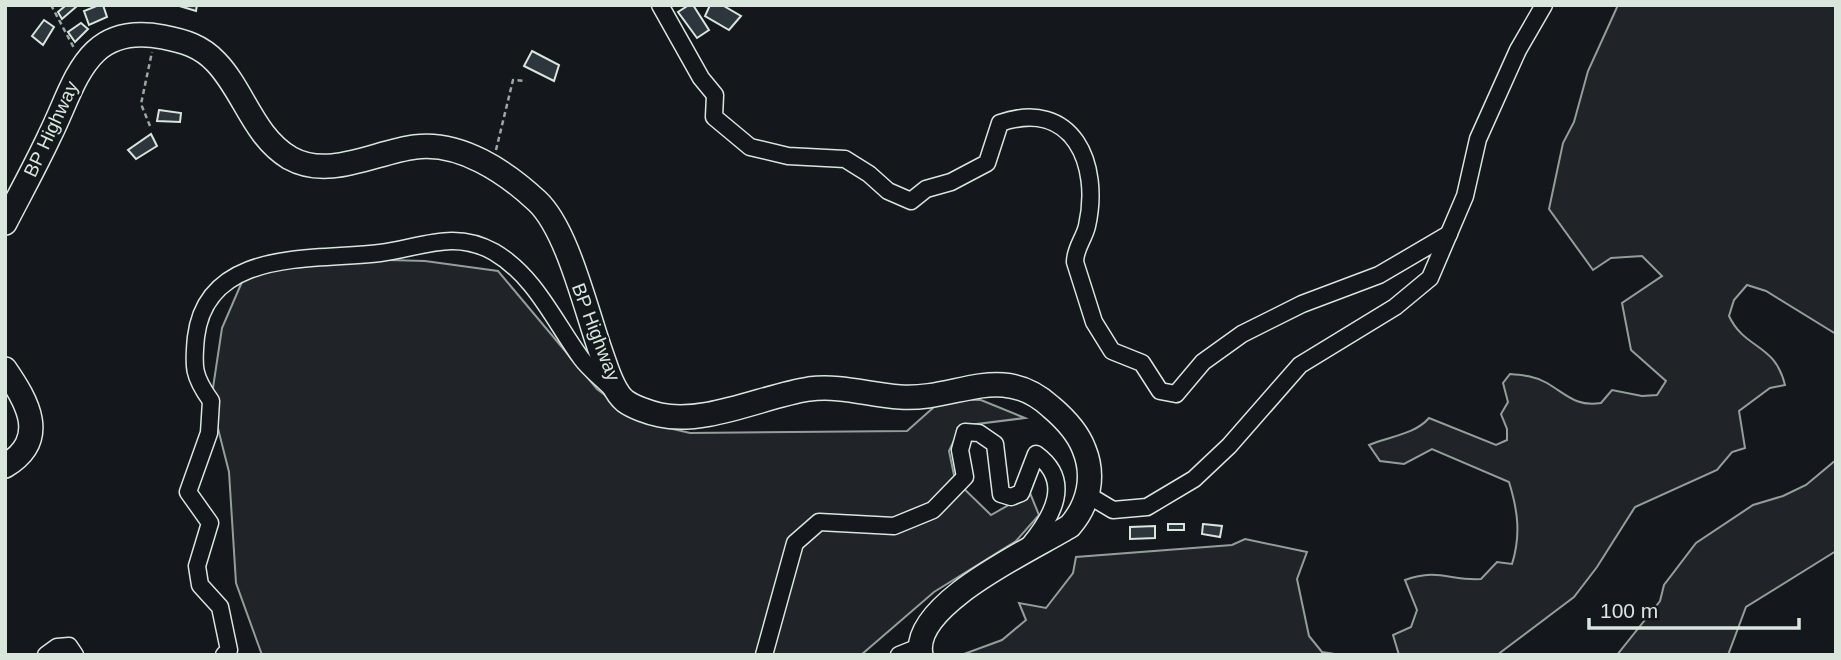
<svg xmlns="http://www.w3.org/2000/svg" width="1841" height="660" font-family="Helvetica,sans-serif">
<rect width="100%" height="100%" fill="#14181c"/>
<!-- green -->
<g fill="#202428" stroke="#939e99" stroke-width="2">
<path d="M1618 5H1836V334L1766 291 1747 285 1734 300 1729 316C1745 350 1775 343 1785 385L1770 388 1739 411 1745 448 1732 452 1717 470 1635 507 1597 567 1574 597 1497 655H1399L1393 635 1411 627 1417 610 1405 580C1438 568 1451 581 1481 579L1497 562 1512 564C1521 535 1518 511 1509 482L1432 449 1404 464 1380 461 1369 445C1390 436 1414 435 1429 418L1496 445 1507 440V429L1501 414 1508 402 1503 383 1510 374C1523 375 1535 376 1547 383 1567 395 1576 407 1601 403L1612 390 1642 396 1657 395 1666 381 1631 350 1622 303 1662 276 1642 256 1611 258 1593 270 1549 209 1563 143 1574 122 1588 71Z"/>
<path d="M313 258 425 261 498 271 597 389 639 421 690 433 907 431 943 399 981 400 1025 418 961 426 949 451 955 480 991 515 1030 493 1039 515 1016 541 934 592 861 655H262L236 583 229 472 211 401 222 328 248 268Z"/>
<path d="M1836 460V551L1746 607 1728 655H1617L1660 601 1664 585 1696 543 1753 505 1783 496 1806 485Z"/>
<path d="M1245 539 1307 552 1297 579 1309 636 1322 652 1341 655 964 654 1002 640 1026 620 1019 603 1046 608 1073 573 1076 557 1232 545Z"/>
</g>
<!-- building -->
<g fill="#2c363c" stroke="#d8e6dc" stroke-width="2">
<path d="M99 5H103L107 17 89 25 84 11Z"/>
<path d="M176 5H197L196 11Z"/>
<path d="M689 5H693L709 30 697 38 678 12Z"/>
<path d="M710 5H722L741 16 729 30 705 16Z"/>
<path d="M65 6H77L62 19 58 12Z"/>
<path d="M44 20 54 27 43 45 32 36Z"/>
<path d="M81 23 88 29 75 42 68 32Z"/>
<path d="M532 51 559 65 554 81 524 66Z"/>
<path d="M159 110 181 113 180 122 157 121Z"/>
<path d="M151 134 157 146 136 159 128 150Z"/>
<rect x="1168" y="524" width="16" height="6"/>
<path d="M1203 524 1222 526 1220 537 1202 534Z"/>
<path d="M1155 526V538L1130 539V527Z"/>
</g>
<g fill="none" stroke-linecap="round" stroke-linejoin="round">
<defs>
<g id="minor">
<path d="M660 5 701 78 715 95 714 117 750 147 788 156 845 159 869 174 888 191 911 201 926 189 951 182 987 163 1000 123C1073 98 1101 164 1087 226 1084 239 1075 248 1075 262L1094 322 1112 351 1142 363 1160 391 1176 394 1203 362 1242 334 1302 304 1379 275 1449 234"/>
<path d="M1088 495 1113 510 1147 507 1194 479 1229 446 1300 365 1395 307 1430 278 1465 196 1478 139 1518 50 1544 5"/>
<path d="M46 655 57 647 69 646 75 655"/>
<path d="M224 655 229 650 220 607 200 585 197 566 210 523 188 492 209 433 211 401C193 376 193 367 196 337 207 247 315 261 380 253 420 248 454 229 494 252 535 276 554 321 581 358 589 369 601 378 611 388"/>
<path d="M764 655 795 543 819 522 894 526 933 510 965 477 960 450 965 432 979 433 995 444 1001 494 1011 497 1021 493 1036 454C1073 481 1053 516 1029 545"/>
<path d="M899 655 919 647"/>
</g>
<g id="highway">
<path d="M5 223C20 194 36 165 50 135 76 83 85 22 163 37 184 41 201 46 216 62 244 91 253 136 290 158 329 180 375 152 415 147 460 141 506 172 537 201 569 231 587 316 604 361 608 373 614 392 625 401 633 407 650 413 660 415 705 425 764 396 809 389 841 385 869 395 900 397 957 401 1001 361 1051 407 1064 418 1078 433 1084 449 1095 476 1089 504 1070 526 1033 549 910 604 921 655"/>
<path d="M5 369C27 401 50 439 5 466"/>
</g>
</defs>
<!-- minor casing -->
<use href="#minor" stroke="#d8e6dc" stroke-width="19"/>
<!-- highway casing -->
<use href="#highway" stroke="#d8e6dc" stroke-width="26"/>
<!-- path -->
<g stroke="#9da8a2" stroke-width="2.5" stroke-dasharray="5 3.5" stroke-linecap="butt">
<path d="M51 5 74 48"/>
<path d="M150 126 141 104 152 52"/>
<path d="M496 150 513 80 526 81"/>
</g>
<!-- minor -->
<use href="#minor" stroke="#14181c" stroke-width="16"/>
<!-- highway -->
<use href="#highway" stroke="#14181c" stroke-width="23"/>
</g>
<g text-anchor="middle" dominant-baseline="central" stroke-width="5" stroke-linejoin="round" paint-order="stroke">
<!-- street labels -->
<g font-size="19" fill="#d8e6dc" stroke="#14181c">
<text transform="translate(51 129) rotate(-65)">BP Highway</text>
<text transform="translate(596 332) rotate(69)">BP Highway</text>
</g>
</g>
<!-- border -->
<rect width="1841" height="660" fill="none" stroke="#d8e6dc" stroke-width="14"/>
<!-- scale -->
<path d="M1589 618v10h210v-10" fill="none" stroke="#d8e6dc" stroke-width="3.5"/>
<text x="1600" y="618" font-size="21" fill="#d8e6dc" stroke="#14181c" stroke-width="5" paint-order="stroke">100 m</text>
</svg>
